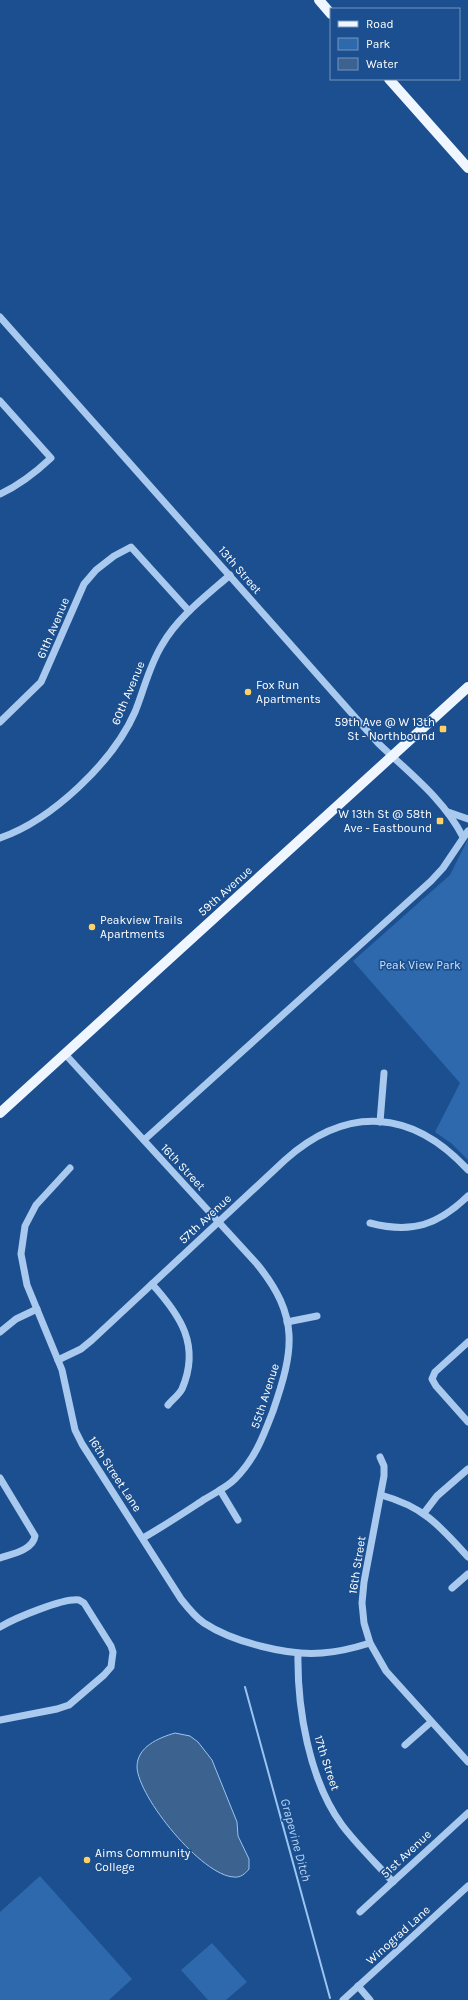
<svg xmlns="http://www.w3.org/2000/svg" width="468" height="2000" font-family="Karla,sans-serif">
<rect width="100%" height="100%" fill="#1b4f8f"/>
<!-- green -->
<g fill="#2e69ad">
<path d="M468 839V1160L451 1143 435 1132 460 1083 353 961 450 875Z"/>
<path d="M40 1876 132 1979 109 2000H0V1912Z"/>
<path d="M212 1943 247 1982 226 2000H208L181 1970Z"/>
</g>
<!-- water -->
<path fill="#3c6290" stroke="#9cc4f0" d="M175 1733 190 1736 198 1742 212 1760 237 1822 238 1836 249 1859V1869C245 1874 240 1878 234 1877 202 1876 138 1797 137 1767 137 1747 158 1738 175 1733Z"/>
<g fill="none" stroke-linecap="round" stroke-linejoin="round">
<!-- stream -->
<path stroke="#9cc4f0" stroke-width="2" d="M245 1687 330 1998"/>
<!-- minor -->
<g stroke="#a9c9ee" stroke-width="7">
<path d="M0 317 378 743C408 772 444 799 463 837"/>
<path d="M0 401 51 458C35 473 20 485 0 494"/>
<path d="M0 722 41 682 84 584 96 570 114 556 131 547 189 611"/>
<path d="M448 812 468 819"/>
<path d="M0 838C52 820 113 762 135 712 144 690 149 666 162 645 178 617 206 596 230 575"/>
<path d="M65 1054 257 1264C300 1317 294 1350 273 1411 263 1437 255 1459 235 1479 227 1487 215 1493 205 1499 185 1512 164 1526 143 1538"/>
<path d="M380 1122 384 1073"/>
<path d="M144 1140 431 881 443 868 468 831"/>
<path d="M70 1168 36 1205 25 1226 21 1254 27 1285 62 1370 75 1430 82 1444 181 1599C188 1608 195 1617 204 1623 233 1642 288 1656 322 1653 339 1652 354 1648 370 1643"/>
<path d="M370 1223C412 1234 438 1225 468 1196"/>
<path d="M152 1284C180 1315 201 1345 182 1389 179 1395 172 1400 168 1405"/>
<path d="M287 1322 317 1316"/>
<path d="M0 1332 16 1319 37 1309"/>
<path d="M468 1342 435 1372 432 1379 436 1386 468 1422"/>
<path d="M58 1360 81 1349 92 1340 285 1160C347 1105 412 1109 468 1170"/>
<path d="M380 1457 384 1466V1476L364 1582 362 1603 364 1623 370 1643 386 1671 468 1762"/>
<path d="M0 1478 35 1536C33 1550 12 1554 0 1558"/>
<path d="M220 1490 238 1520"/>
<path d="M381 1495C424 1507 439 1525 468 1557"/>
<path d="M424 1513 437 1496 468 1469"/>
<path d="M452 1588 468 1574"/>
<path d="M0 1627C15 1618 63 1598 79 1600L84 1603 111 1646 113 1652 111 1667 104 1675 69 1705 57 1709 0 1720"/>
<path d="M298 1653C297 1708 309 1780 342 1825 357 1845 376 1863 393 1882"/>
<path d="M405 1745 431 1722"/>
<path d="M360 1912 468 1813"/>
<path d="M358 1986 370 2000"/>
<path d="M343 2000 468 1886"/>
</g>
<!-- major -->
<g stroke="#f0f6ff" stroke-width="10">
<path d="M319 0 331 14"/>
<path d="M389 79 468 168"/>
<path d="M0 1113 468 687"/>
</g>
</g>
<!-- markers -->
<g fill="#ffd166" stroke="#1b4f8f" stroke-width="1.5">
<circle cx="248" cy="692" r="4"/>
<rect x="439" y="725" width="8" height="8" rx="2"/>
<rect x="436" y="817" width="8" height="8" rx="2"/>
<circle cx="92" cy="927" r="4"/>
<circle cx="87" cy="1860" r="4"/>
</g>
<g text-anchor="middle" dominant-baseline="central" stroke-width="3.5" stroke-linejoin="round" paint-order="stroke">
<!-- street labels -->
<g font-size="12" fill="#fff" stroke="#1b4f8f">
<text transform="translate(240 570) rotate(49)">13th Street</text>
<text transform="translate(53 628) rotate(-67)">61th Avenue</text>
<text transform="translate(128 693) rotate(-67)">60th Avenue</text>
<text transform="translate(225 891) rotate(-42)">59th Avenue</text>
<text transform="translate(183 1167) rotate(47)">16th Street</text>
<text transform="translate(205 1219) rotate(-43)">57th Avenue</text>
<text transform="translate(265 1396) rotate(-72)">55th Avenue</text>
<text transform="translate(115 1474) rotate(57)">16th Street Lane</text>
<text transform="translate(357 1565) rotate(-81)">16th Street</text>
<text transform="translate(327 1763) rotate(72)">17th Street</text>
<text transform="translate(406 1854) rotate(-43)">51st Avenue</text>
<text transform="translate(398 1935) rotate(-42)">Winograd Lane</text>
</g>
<!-- poi labels -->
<g font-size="12" fill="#fff" stroke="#1b4f8f" text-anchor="start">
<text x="256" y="685">Fox Run<tspan x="256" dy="14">Apartments</tspan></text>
<text x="435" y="722" text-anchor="end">59th Ave @ W 13th<tspan x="435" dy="14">St - Northbound</tspan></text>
<text x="432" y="814" text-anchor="end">W 13th St @ 58th<tspan x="432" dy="14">Ave - Eastbound</tspan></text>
<text x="100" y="920">Peakview Trails<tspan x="100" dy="14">Apartments</tspan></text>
<text x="95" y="1853">Aims Community<tspan x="95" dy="14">College</tspan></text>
</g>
<!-- park labels -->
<g font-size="12" fill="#cfe3fa" stroke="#1b4f8f">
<text x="420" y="965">Peak View Park</text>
</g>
<!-- water labels -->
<g font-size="13" font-style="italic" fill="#b5d3f5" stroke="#1b4f8f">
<text transform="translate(296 1840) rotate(75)">Grapevine Ditch</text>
</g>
</g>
<!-- legend -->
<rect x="330" y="8" width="130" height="72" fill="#1b4f8f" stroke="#7695bc"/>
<rect x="338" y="21" width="20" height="6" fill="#f0f6ff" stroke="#7695bc"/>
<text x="366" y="28" font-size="12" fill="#ffffff">Road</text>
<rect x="338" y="38" width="20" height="12" fill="#2e69ad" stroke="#7695bc"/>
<text x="366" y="48" font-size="12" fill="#ffffff">Park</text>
<rect x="338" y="58" width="20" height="12" fill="#3c6290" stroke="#7695bc"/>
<text x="366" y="68" font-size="12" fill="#ffffff">Water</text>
</svg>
